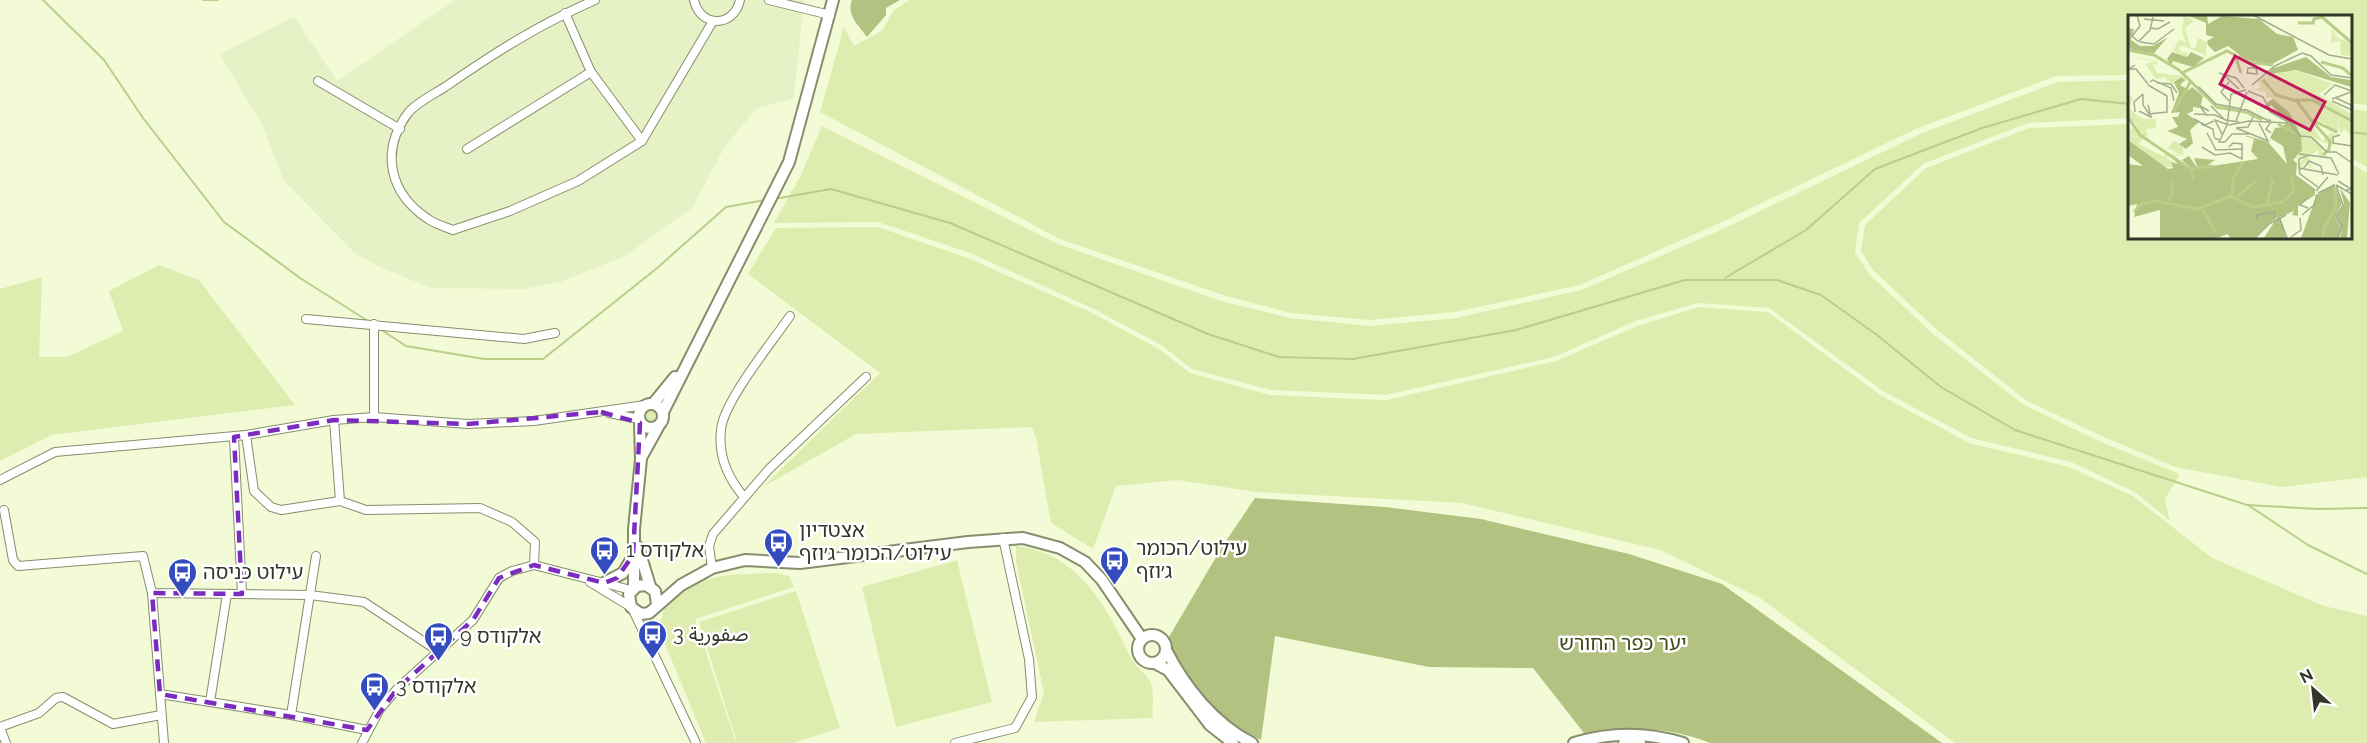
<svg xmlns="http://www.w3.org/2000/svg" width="2367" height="743" font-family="Raleway,'Noto Sans Arabic','Noto Sans Hebrew',sans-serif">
<rect width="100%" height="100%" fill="#f2fbd6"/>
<!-- built -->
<path fill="#e6f1c5" d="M455 0H804L794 98 757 108 725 146 693 207 625 256 560 282 523 289 431 288 375 265 355 253 284 181 262 125 220 54 294 17 337 81Z"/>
<!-- green -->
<g fill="#deedaf">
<path d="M909 0H2367V105L2351 103 2350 16H2130V75L2056 76 1918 128 1720 223 1580 285 1455 312 1370 320 1291 313 1223 295 1060 239 820 112 844 27 854 46 883 30 893 11Z"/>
<path d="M2130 80V118L2028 123 1923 164 1859 223 1855 252 1869 274 1933 334 2024 405 2101 442 2180 474 2165 499 2170 521 2135 492 2071 462 1971 438 1883 391 1769 308 1698 303 1636 321 1554 357 1386 395 1271 390 1192 369 1161 345 1092 308 970 253 878 222 774 223 800 177 822 126 1058 244 1221 301 1290 318 1370 326 1456 318 1581 290 1723 229 1920 134 2057 82Z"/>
<path d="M2350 109 2367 111V167L2351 158Z"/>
<path d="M2130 124V237H2350L2351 164 2367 173V477L2282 487 2175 467 2104 437 2027 401 1937 330 1873 270 1861 251 1865 225 1926 168 2029 128Z"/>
<path d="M878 227 968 258 1090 312 1159 349 1190 373 1270 395 1386 400 1556 361 1637 326 1699 307 1768 312 1880 395 1969 443 2069 467 2133 496 2212 558 2324 606 2367 616V743H1955L1760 598 1660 550 1462 503 1256 492 1178 480 1116 486 1093 549 1051 523 1036 438 1032 427 856 434 763 487 880 373 748 274 776 228Z"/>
<path d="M159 265 199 280 295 405 51 435 0 461V289L42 277 39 357H67L123 331 109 291Z"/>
<circle cx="651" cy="417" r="8"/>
<path d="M1016 546C1078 553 1106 605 1130 656 1134 666 1145 672 1150 681 1155 689 1152 708 1153 718L1034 722 1044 693 1016 562Z"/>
<path d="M957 560 992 702 896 727 862 587Z"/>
<path d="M774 573 789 576 794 587 695 619 736 743H706L660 632C660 574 731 574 774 573Z"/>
<path d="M796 591 840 728 793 743H737L699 622Z"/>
</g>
<!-- forest -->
<g fill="#b3c280">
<path d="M852 0H900L886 8V15L867 37C859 26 846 15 852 0Z"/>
<path d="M1255 498 1385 507 1481 519 1629 554 1722 584 1942 743H1710C1664 725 1632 729 1584 733L1533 668 1429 667 1275 636 1261 740 1224 719 1163 647 1222 547Z"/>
</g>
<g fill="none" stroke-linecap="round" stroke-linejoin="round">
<!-- stream -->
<g stroke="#bccc89" stroke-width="2">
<path d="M43 0 104 60 143 118 224 222 300 278 368 321"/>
<path d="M203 0H218"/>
<path d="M2350 132 2367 134"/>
<path d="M774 199 831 189 950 223 1208 334 1279 357 1353 359 1516 330 1685 280H1777L1821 295 1877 335 1941 387 2015 430 2247 505 2318 509 2367 508"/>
<path d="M1725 278 1806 230 1875 169 1982 128 2081 99 2130 104"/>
<path d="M380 329 406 346 484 359H543L656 269 726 207 766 200"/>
<path d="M2248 505 2308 545 2367 574"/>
</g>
<defs>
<g id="street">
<path d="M694 0C700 28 734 28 740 0"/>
<path d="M769 0 830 15"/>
<path d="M565 13 591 72 642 141 578 181 510 211 453 230C445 227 435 224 428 219 389 193 380 151 408 113 416 103 434 94 445 87 496 52 538 25 595 0"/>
<path d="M318 81 400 129"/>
<path d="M642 141 713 21"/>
<path d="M467 149 591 72"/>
<path d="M306 319 524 339 555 333"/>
<path d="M374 324V417"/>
<path d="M609 413 639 419"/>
<path d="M334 420 340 501"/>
<path d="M246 435 334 420 374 417 468 424 534 421 645 405"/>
<path d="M234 437 242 594"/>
<path d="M0 480 55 452 246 435 254 491 271 507 281 510 340 501 366 510 480 508 512 522 535 542 534 565"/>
<path d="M744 497C727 477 718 456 721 430 723 402 773 341 790 316"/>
<path d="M4 510 13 560 18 566 143 556 152 593 310 595 364 602 438 651"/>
<path d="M712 568 709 546 713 534 769 469 866 377"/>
<path d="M590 582 631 607"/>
<path d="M152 593 164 743"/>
<path d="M633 610 696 743"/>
<path d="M160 694 291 715 367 730"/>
<path d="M210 702 227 594"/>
<path d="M291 715 316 556"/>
<path d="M0 727 39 713 56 698 63 697 113 724 161 715"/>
<path d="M0 728 6 743"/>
<path d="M362 743 380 709 397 689 473 620 499 578 512 571 534 565 631 590"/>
<path d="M955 743 1015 728 1032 697 1029 659 1003 538"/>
</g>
<g id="secondary">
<circle cx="651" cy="416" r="12"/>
<path d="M653 404 675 377"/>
<path d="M663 412 789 162 833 0"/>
<path d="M642 456 658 427"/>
<path d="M638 547 650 586"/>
<path d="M604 583 623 573 632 558"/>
<path d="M634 588V529L641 459 640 423"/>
<path d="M657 604 655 591 646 585 637 586 629 594 631 607 641 614 649 613 681 585 712 568 745 560 800 563 968 542 1023 538 1060 548 1085 562 1102 580 1142 639"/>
<circle cx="1152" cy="649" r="14"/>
<path d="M1166 650C1185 687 1214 724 1252 743"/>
<path d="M1155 663 1168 670 1210 725 1233 743"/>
<path d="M1574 743C1612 732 1645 732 1683 743"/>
<path d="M1624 743H1640"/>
</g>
</defs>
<!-- street casing -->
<use href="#street" stroke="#868e6d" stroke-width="10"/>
<!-- secondary casing -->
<use href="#secondary" stroke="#868e6d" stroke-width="14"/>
<!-- street -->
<use href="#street" stroke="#fff" stroke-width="8"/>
<!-- secondary -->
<use href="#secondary" stroke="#fff" stroke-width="10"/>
</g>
<!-- marked area -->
<path fill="none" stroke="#7b2cbf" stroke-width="4.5" stroke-dasharray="12 8" stroke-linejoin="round" d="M601 412 640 423 633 555 617 578 604 583 534 565 499 578 473 620 397 689 367 730 160 694 152 593 242 594 234 437 334 420 468 424Z"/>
<!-- icons -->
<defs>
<symbol id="bus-pin" viewBox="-11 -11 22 30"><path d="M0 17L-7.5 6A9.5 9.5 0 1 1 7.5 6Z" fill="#344cbe" stroke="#fff"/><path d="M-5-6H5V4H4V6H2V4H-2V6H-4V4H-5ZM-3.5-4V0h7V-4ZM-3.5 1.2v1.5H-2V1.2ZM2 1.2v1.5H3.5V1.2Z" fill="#fff"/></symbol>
</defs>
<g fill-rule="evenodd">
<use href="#bus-pin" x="762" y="526" width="33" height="45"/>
<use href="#bus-pin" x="588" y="534" width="33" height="45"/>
<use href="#bus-pin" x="1098" y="544" width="33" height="45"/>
<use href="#bus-pin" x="166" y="556" width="33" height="45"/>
<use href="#bus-pin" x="636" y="618" width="33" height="45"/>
<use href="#bus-pin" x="422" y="620" width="33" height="45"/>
<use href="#bus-pin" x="358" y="670" width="33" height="45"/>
</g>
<g text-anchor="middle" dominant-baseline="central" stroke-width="5" stroke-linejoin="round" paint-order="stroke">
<!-- poi labels -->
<g font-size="20" fill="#323628" stroke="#fff" text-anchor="start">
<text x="799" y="530">אצטדיון<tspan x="799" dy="23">עילוט/הכומר ג׳וזף</tspan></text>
<text x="1136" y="548">עילוט/הכומר<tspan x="1136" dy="23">ג׳וזף</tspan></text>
<text x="626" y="550">אלקודס 1</text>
<text x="203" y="572">עילוט כניסה</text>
<text x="673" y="634">صفورية 3</text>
<text x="460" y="636">אלקודס 9</text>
<text x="396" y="686">אלקודס 3</text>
</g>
<!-- park labels -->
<g font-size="20" fill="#3e4817" stroke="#fff">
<text x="1623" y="643">יער כפר החורש</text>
</g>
</g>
<!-- overview -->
<g transform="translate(2128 15)">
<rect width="224" height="224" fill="#f2fbd6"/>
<path d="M56 0 66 6 57 13 63 33H68L70 23 79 27 77 44 76 39 55 31 51 32 52 37 59 38V42L45 36 51 24 58 28 54 18ZM204 14 210 23 223 28V41L213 40 212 26 203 28ZM0 41 28 46 30 49 25 50 29 58 54 61 58 64 57 68 53 61 46 66 49 72 36 62 28 64 17 49 27 47ZM156 56H171L205 69 191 79 223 99V120L217 114 212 118 210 106V120L200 115 198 109 180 102 194 126 202 118 209 120 205 122 204 131 186 123 196 132 194 138 200 142 191 141 190 135 181 142 184 155 177 147 172 153 170 149 181 138 165 145 173 139 169 136 174 135 173 120 162 98 142 82 138 83V77L126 75 133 72 130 66 141 59ZM0 81 5 82 2 93 6 98 15 104H28V113L18 114 20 122 16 121 11 129 50 149 43 147 44 152H36L0 125V115L9 110 4 105 0 109ZM46 125 54 131 56 140 35 143 37 137 43 140 51 139 40 133Z" fill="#deedaf"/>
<path d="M59 0H79L80 9 94 1 131 4 149 19 165 22 170 35 144 49 118 45 100 31 87 37 80 30 79 26 86 22 78 20V8ZM0 13 6 14 3 25 12 31H25L40 22 26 38 7 36 0 32ZM44 37 59 42 63 37 76 43 65 52 45 46 43 50 39 44ZM178 42 203 62 223 65V72L168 55 141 59 143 54ZM53 62 57 65 52 70 61 75 64 72 75 81 72 93 65 92V96L59 99 71 107 62 115 65 128 58 134 51 129 59 124 39 116 50 112 44 102H50L52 97 43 98 51 78 46 67ZM145 84 161 97 173 120 174 135 165 145 169 148 168 160 187 174V180L170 191V201L164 200 166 196 152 202 158 223H136L150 201 126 223H102L100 219 89 223H32V195L6 202 9 189 0 191V149L15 151 0 140V125L40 154 45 153 43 147 50 149 43 142 60 154 63 153 54 145 61 141 70 154 66 143 87 145 77 152 130 144 123 136 126 124 117 121H120L140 127 159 149 155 131 142 123 147 113 155 112 159 106 143 90 140 94 138 88ZM206 169 214 188 207 202 213 213 210 223H173L189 180ZM212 173 222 188 219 223H212L214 215 209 201 216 189Z" fill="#b3c280"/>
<path fill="none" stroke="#bccc89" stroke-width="3" d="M170 8H185L186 4 194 2 224 28M0 35 26 40 51 55 89 92 118 97 134 105M110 41 119 47 145 50M193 47 215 53 223 60M54 58 99 36 107 40 113 58M135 65 148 80 169 86 182 104 209 117M167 85H184L224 106M46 96 63 66M0 102 12 120 64 155 65 166M182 104 202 126 201 134 195 140M150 109 167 118M62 154 85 151M103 181 106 162 115 147M110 181 128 166M41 186 45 176 43 167M139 187 145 165M75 194 87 217M6 197 13 189 27 186 70 194 103 181 124 192 155 187 166 175 163 162M195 223 196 213 208 192 207 173"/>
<path fill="none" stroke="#a5ac90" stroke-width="1.5" d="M9 0 12 11 4 21 11 27M125 0 201 40 224 44M16 4 36 6M22 13 30 14 42 7M11 26 22 15 25 2M12 27 26 29 46 14M7 50 1 54H8L20 69M128 53 129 59 119 58 120 53H128L134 54M91 58 108 63 116 73M97 61 111 74M22 67 25 65 43 73 46 86M29 68 43 69 49 78M124 70 147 51 174 38 183 41 203 60 224 63M71 72 88 89 119 95 141 106M120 76 135 82 138 88M15 79V90L21 99 39 97V81L20 70M196 80 207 70 224 76M208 83 223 90V94M204 84 223 77M101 86 93 77 101 67M204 86 224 95M138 89 142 97 160 107M83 91 97 105 111 107M11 96 23 102 20 90M7 97 6 87 15 79M66 99 87 100 98 105M79 101 72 91 81 96M66 104 77 110 86 106M141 104 143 107 138 114 143 118M108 106 119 77M161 107 172 121 183 122 199 137H208L224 148M73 109 85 114 86 122M108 113 140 126 131 108M108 113 120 112 125 102M79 118 88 135 115 134M94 119 87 105 101 110 121 106 160 108M212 120 205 122V128L224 131M86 123 92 125 99 110 103 79 118 75M90 127H97L104 119H121M74 132 87 140 102 138 114 144V129L105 128 101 132M171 139 203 143 211 159M181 140 171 144V153L210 160M171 153 172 159 190 172M175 154 181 146 193 151 195 160M210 166 223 174 218 175M208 170 215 190 208 202 214 212 210 223M208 170 224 179M188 176 200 162M190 178 207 170M179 183 172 190 180 193M174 200 186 190 189 179M129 204 128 200 147 197 146 205M152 204 159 223M163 222 173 215 172 203M127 223 141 209 158 200"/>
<path fill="#c2185b" fill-opacity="0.15" stroke="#c2185b" stroke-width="3" d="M107 41 197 87 182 115 92 69Z"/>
<rect width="224" height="224" fill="none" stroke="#323628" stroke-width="3"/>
</g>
<!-- north arrow -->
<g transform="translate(2313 689) rotate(333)" stroke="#ffffff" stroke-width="4.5" paint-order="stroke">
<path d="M0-4.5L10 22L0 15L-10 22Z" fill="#323628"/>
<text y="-9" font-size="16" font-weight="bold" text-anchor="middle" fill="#323628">N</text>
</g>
</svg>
